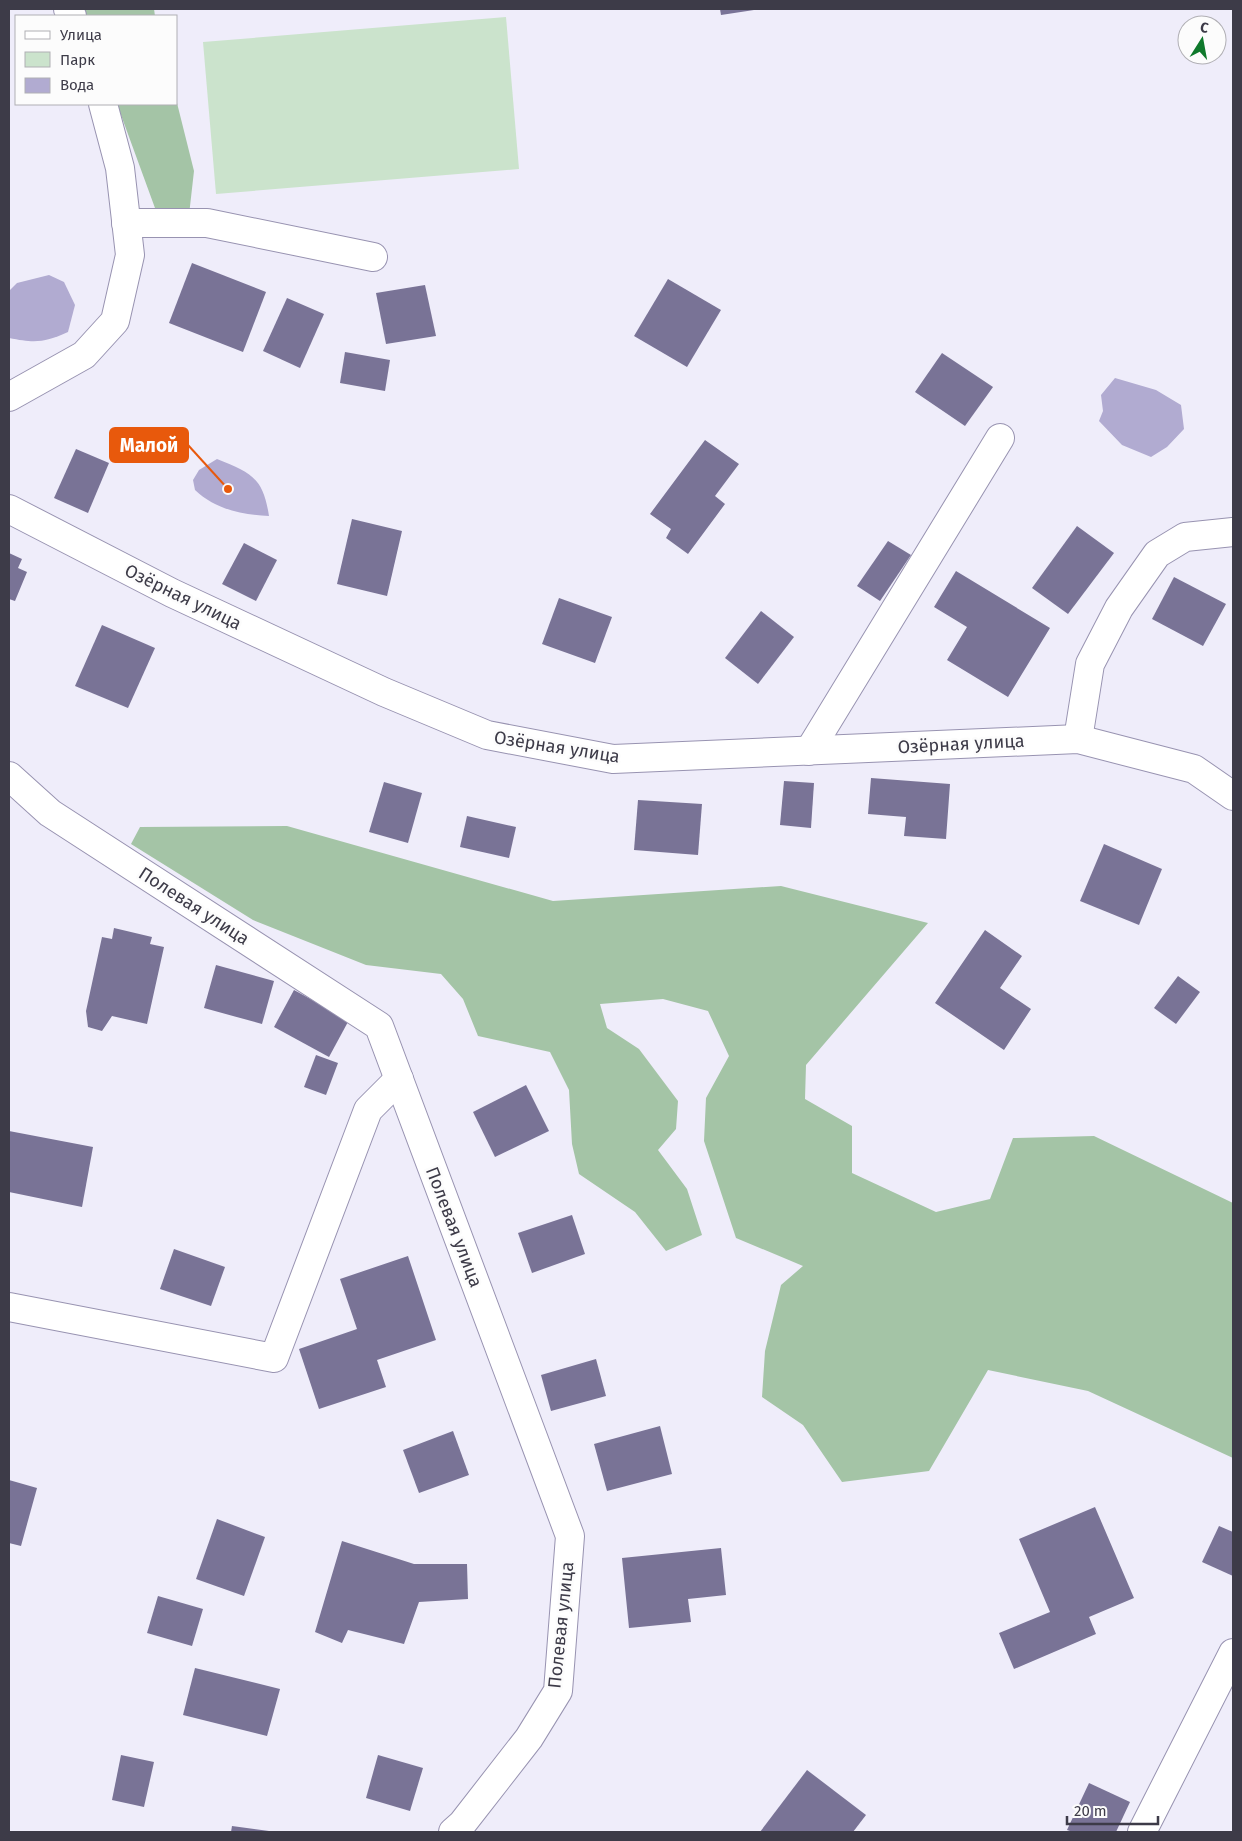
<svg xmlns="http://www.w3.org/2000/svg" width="1242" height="1841" font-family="'Fira Sans',sans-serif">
<rect width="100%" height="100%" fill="#efedfa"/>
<!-- green -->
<path fill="#cbe3cc" d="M506 17 519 169 216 194 203 42Z"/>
<!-- forest -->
<g fill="#a4c4a6">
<path d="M82 9H154L155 16H85Z"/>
<path d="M176 99 194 171 189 215 159 219 117 104H176Z"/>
<path d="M287 826 553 901 781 886 928 923 806 1065 805 1099 852 1126V1173L936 1212 990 1199 1013 1138 1094 1136 1233 1203V1458L1088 1391 988 1370 929 1471 842 1482 803 1425 762 1397 765 1351 781 1285 803 1266 736 1238 704 1141 706 1098 729 1056 708 1011 663 999 600 1004 607 1028 639 1049 678 1101 676 1129 658 1150 687 1189 702 1235 666 1251 635 1212 579 1174 572 1144 569 1090 550 1052 478 1036 463 999 441 974 366 965 253 920 131 844 140 827Z"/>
</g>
<!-- water -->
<g fill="#b1abd1">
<path d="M49 275 64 282 75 305 68 332C44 343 34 343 9 338V291L17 283Z"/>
<path d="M1115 378 1156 390 1181 405 1184 429 1167 447 1151 457 1122 445 1099 421 1103 411 1101 395Z"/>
<path d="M217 459C251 473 263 477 269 516 242 515 215 509 195 490L193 480 199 470Z"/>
</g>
<!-- building -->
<g fill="#797396">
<path d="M720 9H753L754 10 721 15Z"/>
<path d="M192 263 266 292 243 352 169 323Z"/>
<path d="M668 279 721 310 687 367 634 336Z"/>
<path d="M425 285 436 336 386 344 376 293Z"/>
<path d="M287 298 324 314 300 368 263 351Z"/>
<path d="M345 352 390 360 385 391 340 383Z"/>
<path d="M942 353 993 387 965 426 915 392Z"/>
<path d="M705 440 739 464 715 496 725 504 688 554 666 538 671 529 650 514Z"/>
<path d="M76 449 109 463 88 513 54 498Z"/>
<path d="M352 519 402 531 387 596 337 584Z"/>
<path d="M1077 526 1114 553 1068 614 1032 588Z"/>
<path d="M888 541 911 555 880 601 857 586Z"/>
<path d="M244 543 277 560 256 601 222 584Z"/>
<path d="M9 553 22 559 18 568 27 572 15 601 9 599Z"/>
<path d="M956 571 1050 628 1008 697 947 660 967 627 934 607Z"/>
<path d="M1174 577 1226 604 1203 646 1152 619Z"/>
<path d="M559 598 612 617 595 663 542 644Z"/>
<path d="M761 611 794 637 758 684 725 658Z"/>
<path d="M102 625 155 648 128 708 75 686Z"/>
<path d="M871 778 950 784 946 839 904 836 906 817 868 814Z"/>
<path d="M784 781 814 783 811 828 780 825Z"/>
<path d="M384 782 422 793 408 843 369 832Z"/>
<path d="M638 800 702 804 698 855 634 850Z"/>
<path d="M467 816 516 827 509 858 460 847Z"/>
<path d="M1104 844 1162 869 1139 925 1080 901Z"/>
<path d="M114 928 152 937 150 944 164 947 147 1024 112 1016 102 1031 88 1027 86 1011 102 937 112 939Z"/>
<path d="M985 930 1022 956 1000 988 1031 1009 1004 1050 935 1003Z"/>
<path d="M216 965 274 981 262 1024 204 1008Z"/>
<path d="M1178 976 1200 992 1176 1024 1154 1008Z"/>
<path d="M294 990 349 1020 329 1057 274 1027Z"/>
<path d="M316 1055 338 1063 326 1095 304 1087Z"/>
<path d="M526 1085 549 1131 495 1157 473 1112Z"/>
<path d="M9 1131 93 1147 82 1207 9 1192Z"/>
<path d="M572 1215 585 1254 532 1273 518 1233Z"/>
<path d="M174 1249 225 1267 211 1306 160 1289Z"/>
<path d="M408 1256 436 1340 377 1360 386 1387 319 1409 299 1349 357 1329 340 1279Z"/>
<path d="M596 1359 606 1396 551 1411 541 1375Z"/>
<path d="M660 1426 672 1474 607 1491 594 1444Z"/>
<path d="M453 1431 469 1475 419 1493 403 1450Z"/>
<path d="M9 1480 37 1488 21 1546 9 1543Z"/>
<path d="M1095 1507 1134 1598 1089 1617 1096 1634 1014 1669 999 1633 1050 1612 1019 1539Z"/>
<path d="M217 1519 265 1537 244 1596 196 1579Z"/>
<path d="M1219 1526 1233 1532V1576L1202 1562Z"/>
<path d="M342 1541 414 1564H467L468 1599 419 1602 404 1644 348 1630 342 1643 315 1632Z"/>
<path d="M721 1548 726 1595 688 1599 691 1622 629 1628 622 1558Z"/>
<path d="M158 1596 203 1609 192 1646 147 1633Z"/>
<path d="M195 1668 280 1689 267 1736 183 1715Z"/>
<path d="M121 1755 154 1762 144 1807 112 1800Z"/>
<path d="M378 1755 423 1768 410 1811 366 1798Z"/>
<path d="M807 1770 866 1815 853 1832H760Z"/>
<path d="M1089 1783 1130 1802 1116 1832H1073L1067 1830Z"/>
<path d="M232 1826 269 1831V1832H231Z"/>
</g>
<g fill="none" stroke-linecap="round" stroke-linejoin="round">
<defs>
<g id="minor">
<path d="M68 9 72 16"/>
<path d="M126 223H207L373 257"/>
<path d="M9 397 84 355 115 321 130 255 120 168 103 104"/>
<path d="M9 509 172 593 384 692 487 735 613 759 1078 739 1194 769 1233 796"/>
<path d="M1078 739 1090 664 1119 608 1157 554 1185 537 1233 532"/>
<path d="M809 751 1000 438"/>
<path d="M9 776 50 813 379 1026 570 1536 558 1691 529 1738 462 1824 453 1832"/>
<path d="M9 1307 274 1358 368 1110 399 1079"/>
<path d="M1142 1832 1233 1653"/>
</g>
</defs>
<!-- minor casing -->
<use href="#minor" stroke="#9893b1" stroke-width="30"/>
<!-- minor -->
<use href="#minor" stroke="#fff" stroke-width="28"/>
</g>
<g text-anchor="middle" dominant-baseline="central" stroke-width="5" stroke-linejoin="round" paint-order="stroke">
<!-- street labels -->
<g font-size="18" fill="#3d3b48" stroke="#fcfcfc">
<text transform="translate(183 597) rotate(26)">Озёрная улица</text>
<text transform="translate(961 744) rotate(-3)">Озёрная улица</text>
<text transform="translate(557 747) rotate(9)">Озёрная улица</text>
<text transform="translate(194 906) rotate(33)">Полевая улица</text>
<text transform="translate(454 1227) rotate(69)">Полевая улица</text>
<text transform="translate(561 1625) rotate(-84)">Полевая улица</text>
</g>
</g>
<!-- callouts -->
<path fill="none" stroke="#e8590c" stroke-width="2" d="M228 489L188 445"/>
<circle fill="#e8590c" stroke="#fcfcfc" stroke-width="2" cx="228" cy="489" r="5"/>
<rect fill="#e8590c" stroke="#e8590c" stroke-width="2" x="110" y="428" width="78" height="34" rx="5"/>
<g font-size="19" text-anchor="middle" font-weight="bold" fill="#fff">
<text x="149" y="452">Малой</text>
</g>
<!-- border -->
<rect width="1242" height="1841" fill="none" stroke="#3d3b48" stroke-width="20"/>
<!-- legend -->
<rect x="15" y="15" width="162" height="90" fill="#fcfcfc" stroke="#b0afb4"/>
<rect x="25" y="31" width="25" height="8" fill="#ffffff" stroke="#b0afb4"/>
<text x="60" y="40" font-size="15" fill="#3d3b48">Улица</text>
<rect x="25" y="52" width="25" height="15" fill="#cbe3cc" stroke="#b0afb4"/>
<text x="60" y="65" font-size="15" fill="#3d3b48">Парк</text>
<rect x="25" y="78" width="25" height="15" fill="#b1abd1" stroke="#b0afb4"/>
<text x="60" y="90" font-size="15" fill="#3d3b48">Вода</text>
<!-- north arrow -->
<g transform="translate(1202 40) rotate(11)"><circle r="24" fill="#fcfcfc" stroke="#b0afb4"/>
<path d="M0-4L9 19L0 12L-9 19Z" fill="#0f792c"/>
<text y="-8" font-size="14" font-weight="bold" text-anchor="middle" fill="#3d3b48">С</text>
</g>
<!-- scale -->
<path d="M1067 1816v8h91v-8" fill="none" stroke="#3d3b48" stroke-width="2.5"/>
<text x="1074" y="1816" font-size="15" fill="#3d3b48" stroke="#fcfcfc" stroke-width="4" paint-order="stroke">20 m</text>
</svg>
